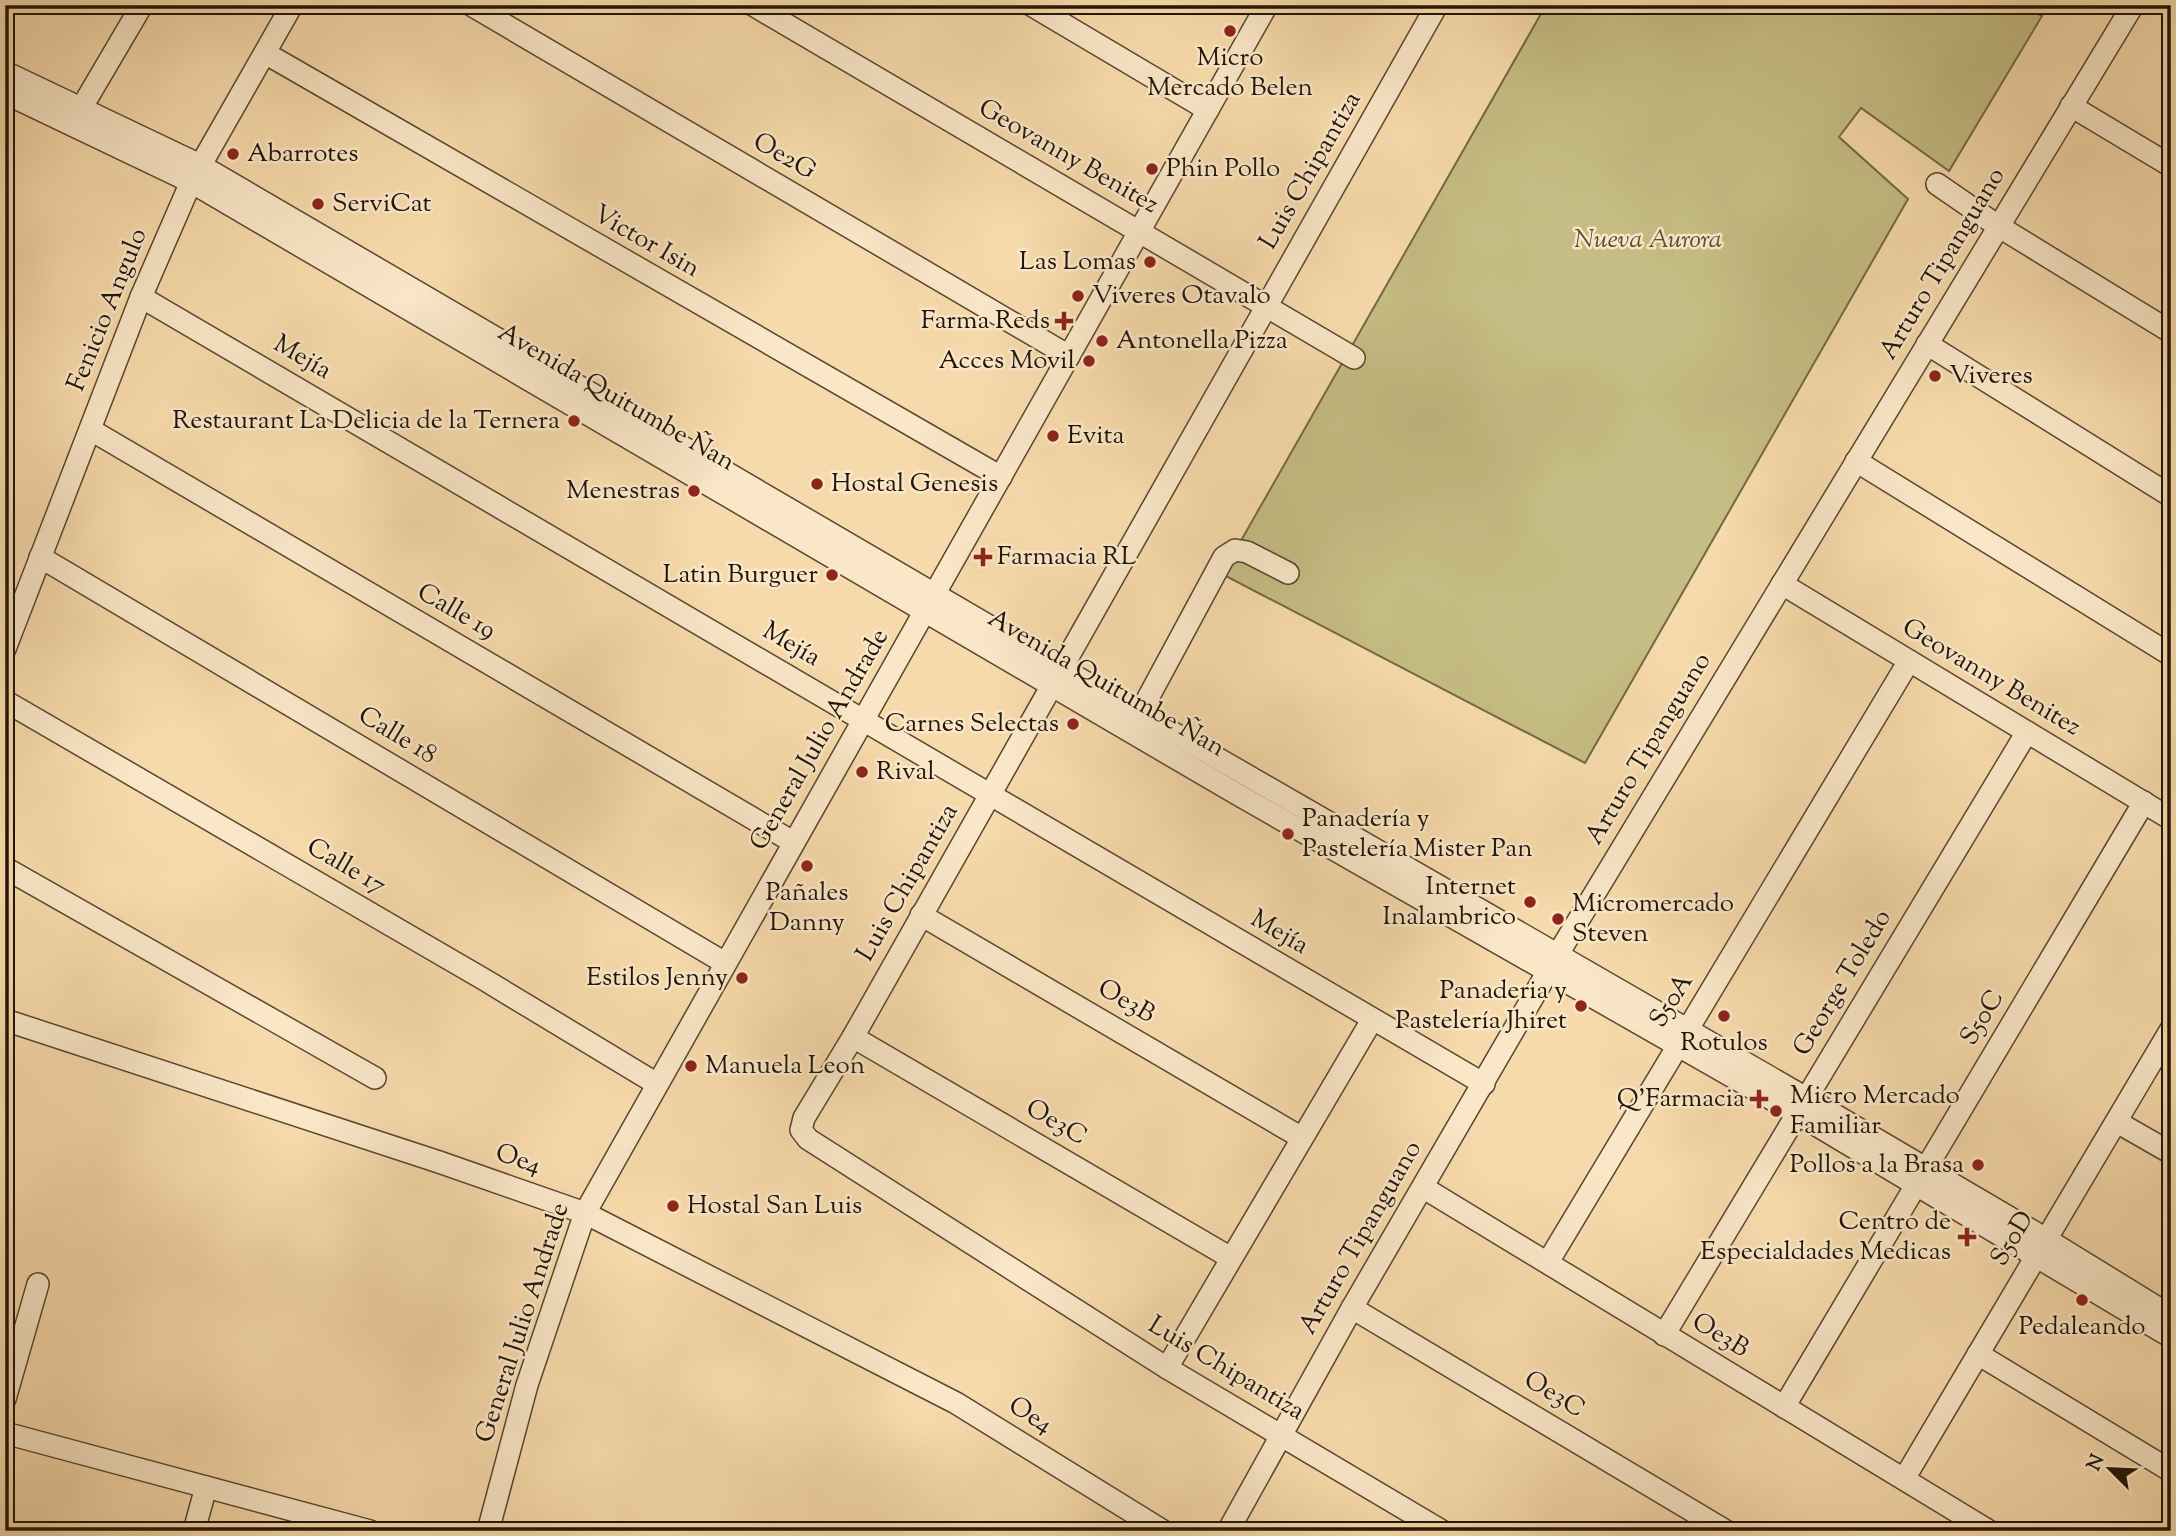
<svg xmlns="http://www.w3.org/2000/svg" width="2176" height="1536" font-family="'Sorts Mill Goudy',serif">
<rect width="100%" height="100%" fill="#f7daab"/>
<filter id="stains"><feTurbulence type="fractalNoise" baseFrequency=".00286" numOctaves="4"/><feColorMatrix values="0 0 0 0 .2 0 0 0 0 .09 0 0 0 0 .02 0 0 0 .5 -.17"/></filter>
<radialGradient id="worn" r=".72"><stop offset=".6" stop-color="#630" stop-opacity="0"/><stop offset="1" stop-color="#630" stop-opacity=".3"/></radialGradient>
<!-- green -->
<path fill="#c5bd83" stroke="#726946" stroke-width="2" d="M1546 5H2022L2042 16 1949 171 1861 108 1839 137 1908 199 1585 763 1222 574Z"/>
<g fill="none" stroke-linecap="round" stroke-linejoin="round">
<defs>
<g id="minor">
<path d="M471 5 1069 356"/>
<path d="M753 5 1354 358"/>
<path d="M1031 5 1208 110"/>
<path d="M1437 5 853 1037 804 1118 801 1130 808 1139 1167 1368 1442 1531"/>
<path d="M265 53 1001 477"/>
<path d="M5 72 200 165 1061 668 1806 1098 2046 1239 2171 1316"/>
<path d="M5 93 191 182 1237 794 1796 1113 2171 1337"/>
<path d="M2071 106 2171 166"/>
<path d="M82 107 142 5"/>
<path d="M1937 184 1998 226 2171 332"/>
<path d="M141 297 1484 1084"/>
<path d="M1927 344 2171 496"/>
<path d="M91 430 793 842"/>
<path d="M1856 461 2171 655"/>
<path d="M40 557 725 963"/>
<path d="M1782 584 2171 819"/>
<path d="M5 649 141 297 191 182 292 5"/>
<path d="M5 701 485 980 657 1084"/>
<path d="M1134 724 1224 557 1235 550 1247 552 1288 573"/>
<path d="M5 868 375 1078"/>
<path d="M921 915 1302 1138"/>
<path d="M5 1020 439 1162 585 1213 956 1403 1163 1531"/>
<path d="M853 1037 1231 1258"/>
<path d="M2117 1122 2171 1153"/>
<path d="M1424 1188 1989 1531"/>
<path d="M1548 1262 1909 661"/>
<path d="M1352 1308 1726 1531"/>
<path d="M1664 1335 2027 732"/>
<path d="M1978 1354 2171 1471"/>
<path d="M1167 1368 1372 1020"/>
<path d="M5 1399 38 1284"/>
<path d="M1784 1407 2144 802"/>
<path d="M5 1433 370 1531"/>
<path d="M1904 1479 2171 1029"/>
<path d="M194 1531 206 1487"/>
<path d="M488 1531 527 1385 585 1213 1267 5"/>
<path d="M1228 1531 1352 1308 1558 954 2133 5"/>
</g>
</defs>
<!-- minor casing -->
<use href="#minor" stroke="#564631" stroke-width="24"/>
<!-- minor -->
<use href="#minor" stroke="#fae7c8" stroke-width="21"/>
</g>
<!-- markers -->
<g fill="#8f2418" stroke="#fae7c8" stroke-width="2.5">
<circle cx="1230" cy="31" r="7"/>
<circle cx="233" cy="154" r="7"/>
<circle cx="1152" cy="169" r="7"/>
<circle cx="318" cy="204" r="7"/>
<circle cx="1150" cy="262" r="7"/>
<circle cx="1078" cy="296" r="7"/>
<path d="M1060.5 310.5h7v7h7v7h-7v7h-7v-7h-7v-7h7z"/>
<circle cx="1102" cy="341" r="7"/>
<circle cx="1089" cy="361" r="7"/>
<circle cx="1935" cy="376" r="7"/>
<circle cx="574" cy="421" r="7"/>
<circle cx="1053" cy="436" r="7"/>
<circle cx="817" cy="484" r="7"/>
<circle cx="694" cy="491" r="7"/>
<path d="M979.5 546.5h7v7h7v7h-7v7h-7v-7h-7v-7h7z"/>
<circle cx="832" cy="575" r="7"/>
<circle cx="1073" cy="724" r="7"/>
<circle cx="862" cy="772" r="7"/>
<circle cx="1288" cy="834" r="7"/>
<circle cx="807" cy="866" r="7"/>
<circle cx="1530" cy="902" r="7"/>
<circle cx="1558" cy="919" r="7"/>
<circle cx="742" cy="978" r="7"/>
<circle cx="1581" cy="1006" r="7"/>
<circle cx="1724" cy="1016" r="7"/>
<circle cx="691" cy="1066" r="7"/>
<path d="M1755.5 1088.5h7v7h7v7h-7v7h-7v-7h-7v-7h7z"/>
<circle cx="1776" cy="1111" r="7"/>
<circle cx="1978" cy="1165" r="7"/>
<circle cx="673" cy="1206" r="7"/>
<path d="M1963.5 1226.5h7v7h7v7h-7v7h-7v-7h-7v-7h7z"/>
<circle cx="2082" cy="1300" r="7"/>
</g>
<g text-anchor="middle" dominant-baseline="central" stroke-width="5" stroke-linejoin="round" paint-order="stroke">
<!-- poi labels -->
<g font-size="26" fill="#201508" stroke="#fae7c8" text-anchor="start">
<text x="1230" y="58" text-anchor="middle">Micro<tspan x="1230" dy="30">Mercado Belen</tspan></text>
<text x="247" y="154">Abarrotes</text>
<text x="1166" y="169">Phin Pollo</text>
<text x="332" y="204">ServiCat</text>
<text x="1136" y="262" text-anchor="end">Las Lomas</text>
<text x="1092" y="296">Viveres Otavalo</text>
<text x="1050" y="321" text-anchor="end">Farma Reds</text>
<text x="1116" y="341">Antonella Pizza</text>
<text x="1075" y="361" text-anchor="end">Acces Movil</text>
<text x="1949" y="376">Viveres</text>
<text x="560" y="421" text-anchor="end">Restaurant La Delicia de la Ternera</text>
<text x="1067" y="436">Evita</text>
<text x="831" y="484">Hostal Genesis</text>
<text x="680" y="491" text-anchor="end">Menestras</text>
<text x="997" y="557">Farmacia RL</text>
<text x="818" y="575" text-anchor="end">Latin Burguer</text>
<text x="1059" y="724" text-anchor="end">Carnes Selectas</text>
<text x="876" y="772">Rival</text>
<text x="1302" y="819">Panadería y<tspan x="1302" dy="30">Pastelería Mister Pan</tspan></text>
<text x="1516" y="887" text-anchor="end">Internet<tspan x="1516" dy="30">Inalambrico</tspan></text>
<text x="807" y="893" text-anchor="middle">Pañales<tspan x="807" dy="30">Danny</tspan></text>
<text x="1572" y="904">Micromercado<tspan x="1572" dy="30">Steven</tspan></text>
<text x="728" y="978" text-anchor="end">Estilos Jenny</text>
<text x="1567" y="991" text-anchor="end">Panaderia y<tspan x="1567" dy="30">Pastelería Jhiret</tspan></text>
<text x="1724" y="1043" text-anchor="middle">Rotulos</text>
<text x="705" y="1066">Manuela Leon</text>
<text x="1790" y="1096">Micro Mercado<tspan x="1790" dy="30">Familiar</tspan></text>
<text x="1745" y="1099" text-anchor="end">Q'Farmacia</text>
<text x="1964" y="1165" text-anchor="end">Pollos a la Brasa</text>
<text x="687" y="1206">Hostal San Luis</text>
<text x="1951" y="1222" text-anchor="end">Centro de<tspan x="1951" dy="30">Especialdades Medicas</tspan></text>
<text x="2082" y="1327" text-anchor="middle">Pedaleando</text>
</g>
<!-- street labels -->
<g font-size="26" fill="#201508" stroke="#fae7c8">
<text transform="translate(784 157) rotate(30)">Oe2G</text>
<text transform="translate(1068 157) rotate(30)">Geovanny Benitez</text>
<text transform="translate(1311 171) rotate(-60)">Luis Chipantiza</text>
<text transform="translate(646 242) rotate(30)">Victor Isin</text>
<text transform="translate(1943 264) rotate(-59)">Arturo Tipanguano</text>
<text transform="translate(108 310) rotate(-68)">Fenicio Angulo</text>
<text transform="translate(302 358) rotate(30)">Mejía</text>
<text transform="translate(616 398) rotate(30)">Avenida Quitumbe Ñan</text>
<text transform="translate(456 612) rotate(30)">Calle 19</text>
<text transform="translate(791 645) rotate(30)">Mejía</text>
<text transform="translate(1991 678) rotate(31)">Geovanny Benitez</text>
<text transform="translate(1106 684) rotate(30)">Avenida Quitumbe Ñan</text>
<text transform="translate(397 736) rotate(31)">Calle 18</text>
<text transform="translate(820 740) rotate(-60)">General Julio Andrade</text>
<text transform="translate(1649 749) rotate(-59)">Arturo Tipanguano</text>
<text transform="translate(346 867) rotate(30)">Calle 17</text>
<text transform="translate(908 883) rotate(-60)">Luis Chipantiza</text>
<text transform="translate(1279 933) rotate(30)">Mejía</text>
<text transform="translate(1843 983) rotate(-59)">George Toledo</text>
<text transform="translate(1672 1001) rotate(-58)">S50A</text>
<text transform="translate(1126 1002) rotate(30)">Oe3B</text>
<text transform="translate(1983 1018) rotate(-59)">S50C</text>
<text transform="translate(1056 1123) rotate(30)">Oe3C</text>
<text transform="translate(518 1160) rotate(19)">Oe4</text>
<text transform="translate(1361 1238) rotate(-60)">Arturo Tipanguano</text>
<text transform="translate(2013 1239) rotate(-59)">S50D</text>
<text transform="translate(523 1323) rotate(-72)">General Julio Andrade</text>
<text transform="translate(1720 1336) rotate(31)">Oe3B</text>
<text transform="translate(1226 1369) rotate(31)">Luis Chipantiza</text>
<text transform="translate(1554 1395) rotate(31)">Oe3C</text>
<text transform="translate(1030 1416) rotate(32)">Oe4</text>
</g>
<!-- park labels -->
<g font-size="26" font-style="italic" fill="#5a5033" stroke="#fae7c8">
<text x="1648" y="240">Nueva Aurora</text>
</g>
</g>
<!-- margin -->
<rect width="2176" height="1536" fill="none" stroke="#f7daab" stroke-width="28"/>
<rect x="7" y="7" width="2162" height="1522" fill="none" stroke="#201508" stroke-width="3.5"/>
<rect x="14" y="14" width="2148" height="1508" fill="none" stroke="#201508" stroke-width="2"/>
<!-- north arrow -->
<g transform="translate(2110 1469) rotate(294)" stroke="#fae7c8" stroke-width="5" paint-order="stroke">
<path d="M0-5L12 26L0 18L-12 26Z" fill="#201508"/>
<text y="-10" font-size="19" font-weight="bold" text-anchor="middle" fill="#201508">N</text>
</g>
<rect width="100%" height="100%" filter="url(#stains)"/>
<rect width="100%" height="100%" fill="url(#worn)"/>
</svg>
